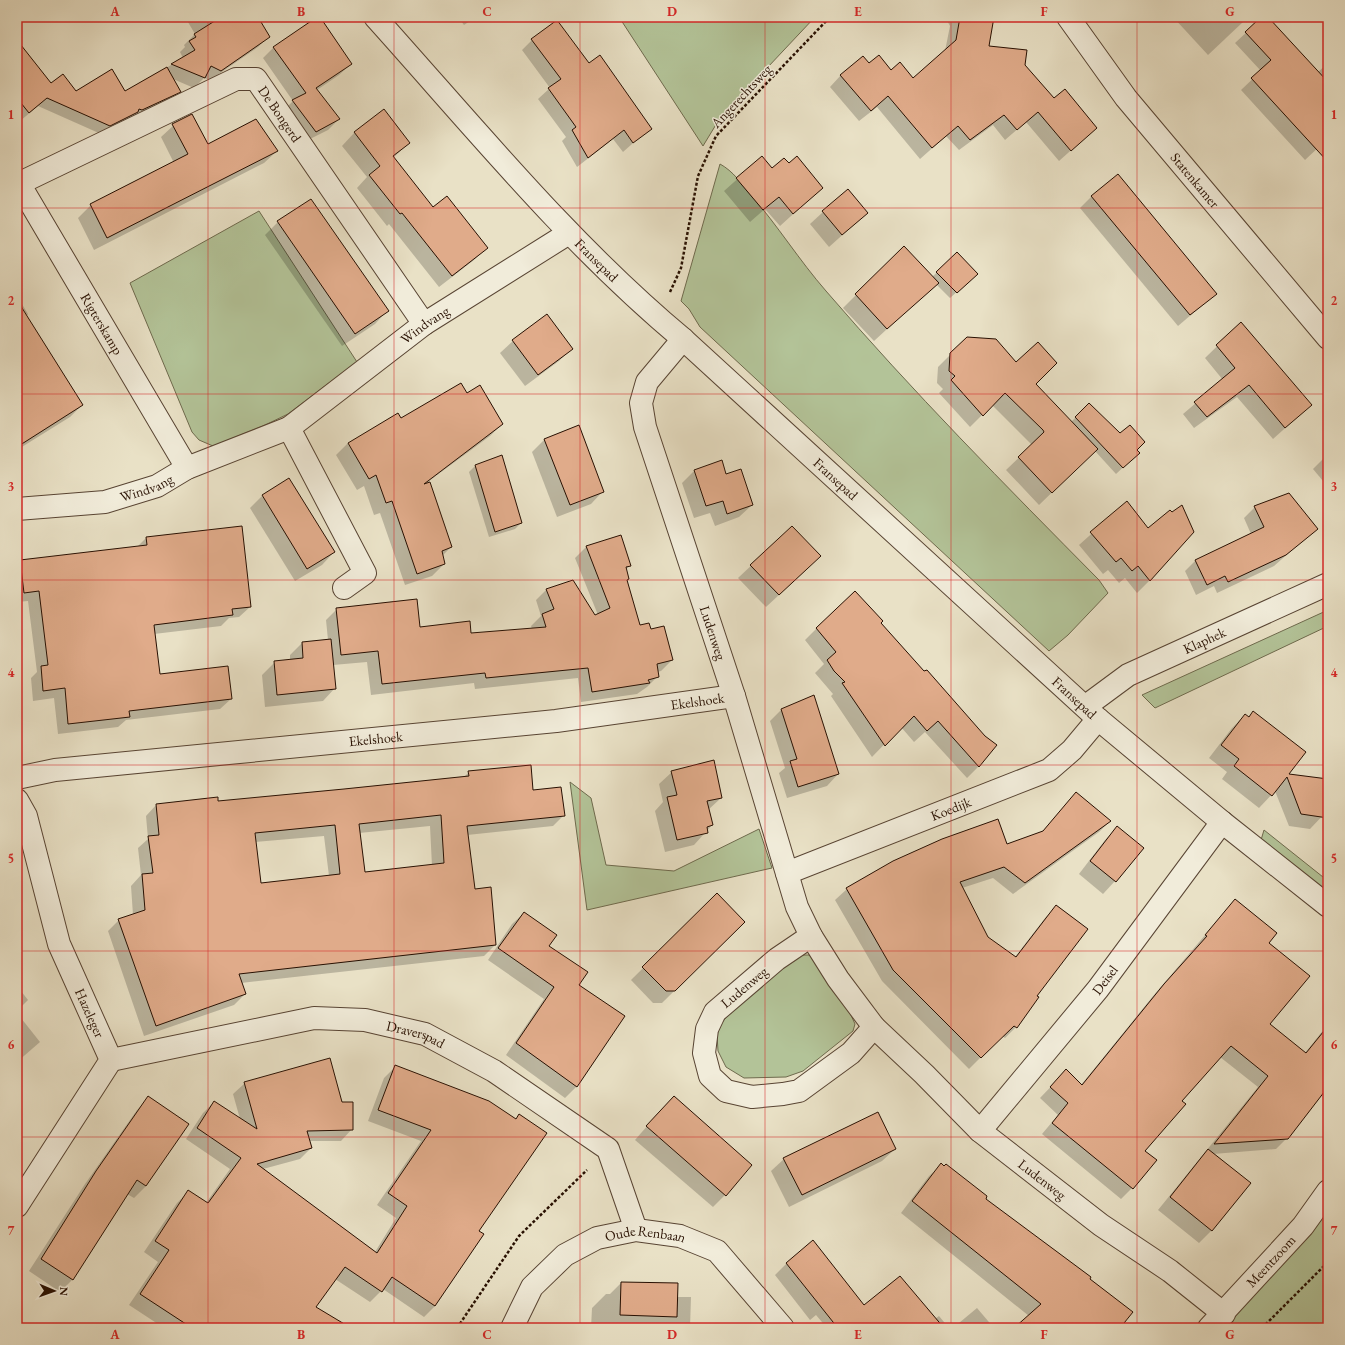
<svg xmlns="http://www.w3.org/2000/svg" width="1345" height="1345" font-family="'EB Garamond',serif">
	<style>
		.green { fill: #b3c398; stroke: #6e6a4d }
		.shadow { fill: #0003; fill-rule: evenodd }
		.building { fill: #e0ab8a; stroke: #281002; fill-rule: evenodd }
		.lines { fill: none; stroke-linecap: round; stroke-linejoin: round }
		.street-casing { stroke: #584433; stroke-width: 24 }
		.path { stroke: #281002; stroke-width: 2.5; stroke-dasharray: 3 2; stroke-linecap: butt }
		.street { stroke: #f1ecda; stroke-width: 22 }
		.grid { fill: none; stroke: #d62828; stroke-width: 1; stroke-opacity: 0.55 }
		.labels { text-anchor: middle; dominant-baseline: central; stroke-width: 3; stroke-linejoin: round; paint-order: stroke }
		.street-label { font-size: 14px; fill: #281002; stroke: #f1ecda }
		.neatline { fill: none; stroke: #d62828; stroke-width: 1.5 }
		.grid-label { font-size: 13px; text-anchor: middle; font-weight: bold; fill: #d62828 }
	</style>
	<rect width="100%" height="100%" fill="#e9e1c6"/>
	<filter id="stains"><feTurbulence type="fractalNoise" baseFrequency=".005" numOctaves="4"/><feColorMatrix values="0 0 0 0 .2 0 0 0 0 .09 0 0 0 0 .02 0 0 0 .5 -.17"/></filter>
	<radialGradient id="worn" r=".72"><stop offset=".6" stop-color="#630" stop-opacity="0"/><stop offset="1" stop-color="#630" stop-opacity=".3"/></radialGradient>
	<g class="green">
		<polygon points="619,17 815,17 720,118 703,146"/>
		<path d="M 720,164 C 733,171 742,184 751,195 C 778,226 799,260 826,291 C 912,391 1006,486 1099,580 L 1108,593 L 1068,635 L 1049,651 L 700,327 L 689,309 L 681,301 Z"/>
		<polygon points="259,211 357,362 288,414 263,426 213,446 199,440 192,432 130,283"/>
		<polygon points="1328,610 1328,626 1155,708 1142,695"/>
		<polygon points="570,782 591,798 606,865 674,871 759,829 772,868 587,910"/>
		<polygon points="1264,830 1328,881 1328,894 1261,840"/>
		<polygon points="802,955 809,955 813,959 850,1013 855,1024 853,1031 803,1071 786,1077 744,1078 726,1067 718,1051 717,1035 720,1025 729,1014 783,967"/>
		<polygon points="1328,1207 1328,1328 1224,1328"/>
	</g>
	<g class="shadow">
		<polygon points="185,17 256,17 268,37 258,47 210,80 204,78 194,88 173,79 179,92 171,100 101,134 38,106 20,121 17,117 17,64 51,85 76,92 125,92 183,58 180,52 185,47 184,45 195,34"/>
		<polygon points="458,17 476,17 464,25"/>
		<polygon points="945,17 993,17 988,47 1024,66 1054,100 1096,128 1059,161 1026,122 1005,140 993,125 959,150 946,136 920,159 877,107 859,121 830,87 841,75 869,64 913,80 945,51 950,26"/>
		<polygon points="1173,17 1238,17 1243,22 1208,55"/>
		<polygon points="1263,17 1267,17 1318,72 1328,63 1328,155 1321,145 1305,160 1241,90 1261,71 1235,43"/>
		<polygon points="1321,17 1328,17 1328,25"/>
		<polygon points="532,40 589,65 650,128 623,152 613,139 577,167 562,141 566,137 538,99 550,88 522,50"/>
		<polygon points="274,47 351,64 339,75 317,90 339,119 328,130 304,142 282,112 293,101 263,58"/>
		<polygon points="384,110 409,143 393,158 432,208 487,247 474,260 439,287 389,224 387,226 357,188 367,177 342,146 354,133"/>
		<polygon points="174,125 208,145 277,151 264,163 94,250 78,218 91,205 174,163 161,137"/>
		<polygon points="762,157 772,170 789,165 822,188 780,226 765,209 750,222 724,191"/>
		<polygon points="1092,196 1212,297 1178,326 1080,208"/>
		<polygon points="823,212 867,213 829,247 810,224"/>
		<polygon points="278,222 387,311 375,324 342,346 265,235"/>
		<polygon points="904,247 932,277 957,253 970,280 950,298 936,284 874,341 843,308"/>
		<polygon points="17,296 28,314 26,317 82,405 70,417 17,450"/>
		<polygon points="1241,323 1311,405 1273,439 1237,397 1194,428 1183,414 1223,380 1205,358"/>
		<polygon points="513,341 572,348 559,361 525,386 500,353"/>
		<polygon points="951,354 1035,384 1071,422 1089,404 1136,450 1132,459 1116,474 1095,451 1039,505 1006,470 1032,445 992,405 970,427 939,393 943,389 937,383 938,367"/>
		<polygon points="466,395 502,424 490,436 429,481 451,547 442,556 444,564 432,576 405,585 380,513 374,515 364,486 357,490 336,455 348,443 400,420"/>
		<polygon points="579,427 603,491 591,504 557,517 532,452 544,440"/>
		<polygon points="1328,454 1328,487 1313,469"/>
		<polygon points="501,456 521,523 515,529 489,537 469,472 475,466"/>
		<polygon points="721,462 726,475 752,505 739,517 715,526 710,513 694,518 682,483 694,471"/>
		<polygon points="262,496 334,552 322,565 295,581 250,508"/>
		<polygon points="1127,502 1150,580 1137,593 1125,578 1119,583 1108,570 1103,574 1079,545"/>
		<polygon points="1255,507 1316,529 1274,566 1217,593 1214,586 1196,595 1185,571 1196,560 1251,534 1244,518"/>
		<polygon points="792,527 807,569 766,607 738,578"/>
		<polygon points="620,536 630,566 625,570 626,581 639,626 650,631 672,660 661,671 657,672 658,676 647,687 637,694 581,702 578,678 475,689 474,683 371,695 367,662 333,665 335,688 323,701 265,707 262,675 275,662 290,661 290,655 302,643 328,640 326,620 337,609 419,628 470,634 532,629 531,626 541,616 536,600 547,589 594,617 598,615 575,558 586,547"/>
		<polygon points="146,538 250,607 239,617 229,618 221,626 154,634 159,675 231,699 220,709 126,720 118,727 58,734 54,698 33,701 31,678 37,672 28,601 17,602 17,561 137,547"/>
		<polygon points="880,623 979,766 967,778 925,732 914,742 901,727 872,757 831,696 833,694 815,673 824,664 805,640 817,628"/>
		<polygon points="781,710 838,774 827,786 787,798 779,773 785,768 770,721"/>
		<polygon points="1253,712 1288,774 1328,780 1328,810 1310,829 1289,826 1275,791 1259,808 1222,779 1227,772 1209,758 1232,728 1245,715 1248,717"/>
		<path d="M 469,772 L 532,791 L 564,815 L 553,826 L 467,835 L 474,890 L 495,945 L 484,956 L 241,983 L 245,994 L 234,1005 L 144,1036 L 108,931 L 119,920 L 133,915 L 131,886 L 141,875 L 138,848 L 148,839 L 146,816 L 157,804 L 217,802 L 464,777 ZM 430,826 L 432,866 L 364,873 L 359,833 ZM 324,836 L 329,876 L 260,884 L 255,842 Z"/>
		<polygon points="672,772 721,798 708,810 712,825 694,845 665,852 655,811 663,802 659,784"/>
		<polygon points="1076,793 1110,821 1099,832 1013,894 993,878 962,888 987,937 1015,957 1045,918 1056,907 1036,996 1016,1027 1005,1038 1002,1036 969,1069 882,981 835,900 847,889 894,862 1006,845 1041,833"/>
		<polygon points="1118,827 1115,881 1103,894 1079,874 1105,840"/>
		<polygon points="717,895 744,922 662,1003 653,1003 631,980"/>
		<polygon points="1235,900 1267,943 1268,1024 1305,1053 1328,1024 1328,1087 1287,1138 1276,1149 1213,1154 1249,1183 1211,1231 1199,1243 1158,1210 1258,1087 1220,1057 1181,1101 1144,1151 1132,1188 1121,1199 1042,1134 1058,1115 1040,1098 1066,1071 1081,1085 1153,996"/>
		<polygon points="524,913 578,985 623,1016 576,1087 565,1098 506,1055 544,999 488,960 512,924"/>
		<polygon points="17,986 28,1000 17,1011"/>
		<polygon points="17,1013 40,1042 17,1062"/>
		<polygon points="396,1066 515,1120 519,1116 478,1231 483,1234 435,1306 424,1317 383,1289 370,1302 335,1279 315,1307 321,1328 164,1328 129,1305 158,1262 144,1252 177,1203 188,1192 206,1203 230,1169 186,1139 203,1113 214,1102 240,1119 233,1094 245,1083 342,1103 352,1129 341,1141 309,1141 311,1148 300,1159 263,1169 375,1252 396,1218 377,1205 421,1141 368,1121 384,1078"/>
		<polygon points="149,1098 187,1124 146,1186 134,1198 127,1194 72,1280 60,1292 29,1271 85,1184 137,1110"/>
		<polygon points="661,1110 725,1195 713,1207 635,1140"/>
		<polygon points="895,1149 882,1161 789,1207 771,1171 784,1159"/>
		<polygon points="941,1165 1088,1279 1119,1328 1015,1328 1029,1316 901,1213 929,1176"/>
		<polygon points="787,1263 864,1306 935,1319 939,1316 949,1328 827,1328 816,1315 810,1320 775,1275"/>
		<polygon points="621,1283 676,1297 691,1297 690,1328 591,1328 592,1308 606,1294 610,1294"/>
		<polygon points="977,1308 994,1328 953,1328"/>
	</g>
	<g class="building">
		<polygon points="221,17 258,17 270,37 221,71 211,66 205,78 171,64 195,50 189,41 196,37 194,34"/>
		<polygon points="317,17 320,17 352,64 316,88 340,119 316,132 292,100 306,93 273,47"/>
		<polygon points="960,17 994,17 989,46 1027,50 1025,65 1054,98 1065,89 1097,128 1071,151 1038,112 1017,130 1004,115 970,140 958,126 932,148 888,96 871,111 840,75 863,56 869,63 879,55 891,70 900,62 913,78 956,40"/>
		<polygon points="1261,17 1268,17 1328,82 1328,162 1251,78 1271,60 1245,32"/>
		<polygon points="557,20 589,63 600,55 652,129 633,143 624,130 588,158 572,130 576,127 548,88 561,79 531,39"/>
		<polygon points="17,40 51,83 63,74 76,91 112,69 125,91 167,67 181,92 142,110 139,109 138,112 110,126 47,98 29,113 17,98"/>
		<polygon points="384,109 410,143 393,156 433,207 447,196 488,248 452,276 402,213 400,214 369,175 380,166 354,132"/>
		<polygon points="192,114 208,144 256,119 278,151 107,238 90,204 188,154 172,124"/>
		<polygon points="762,156 772,168 784,158 789,163 797,156 823,188 793,214 779,197 763,210 736,178"/>
		<polygon points="1118,174 1217,294 1190,315 1091,196"/>
		<polygon points="848,189 868,213 842,235 822,211"/>
		<polygon points="311,199 389,311 355,334 277,221"/>
		<polygon points="904,246 939,283 887,329 855,294"/>
		<polygon points="957,252 978,274 957,293 936,272"/>
		<polygon points="17,300 83,405 17,447"/>
		<polygon points="547,314 573,349 538,375 512,340"/>
		<polygon points="1241,322 1312,405 1285,428 1249,385 1207,417 1194,402 1235,368 1216,345"/>
		<polygon points="967,337 996,339 1016,362 1038,342 1057,363 1036,384 1098,449 1052,493 1018,457 1044,432 1043,430 1005,393 983,416 951,380 955,376 949,371 950,353"/>
		<polygon points="461,383 467,393 480,385 503,424 424,484 430,482 452,547 442,551 445,564 417,574 392,501 386,503 376,475 369,479 348,443 398,413 401,418"/>
		<polygon points="1089,403 1120,433 1130,425 1145,442 1137,450 1140,453 1123,468 1075,417"/>
		<polygon points="579,425 604,492 570,505 544,439"/>
		<polygon points="502,455 522,523 495,532 475,465"/>
		<polygon points="722,460 726,474 741,469 753,505 727,514 723,501 706,506 694,470"/>
		<polygon points="289,478 335,552 307,569 262,495"/>
		<polygon points="1289,493 1318,529 1286,555 1228,582 1225,576 1207,585 1195,560 1264,527 1254,506"/>
		<polygon points="1127,501 1148,528 1170,510 1172,512 1182,505 1194,532 1150,581 1138,566 1132,571 1121,558 1116,562 1090,532"/>
		<polygon points="242,526 251,607 232,609 233,615 154,625 160,674 228,666 232,699 129,711 130,717 68,724 65,688 43,691 41,666 48,665 39,591 24,593 20,560 147,545 146,537"/>
		<polygon points="792,526 821,556 779,595 750,565"/>
		<polygon points="621,535 631,566 626,567 629,579 627,580 640,625 649,623 651,629 664,626 673,660 657,664 659,677 648,680 650,683 592,692 588,668 486,678 485,673 382,684 378,651 341,655 336,608 417,599 420,627 470,621 471,633 546,627 542,614 554,609 546,589 573,580 595,615 610,608 586,546"/>
		<polygon points="855,591 883,621 881,623 924,671 927,670 985,736 997,745 979,767 938,721 927,731 914,716 885,746 842,683 845,682 834,671 827,660 836,652 816,628"/>
		<polygon points="331,639 336,689 277,695 274,661 303,658 302,642"/>
		<polygon points="814,695 839,774 798,787 790,761 797,759 781,709"/>
		<polygon points="1253,711 1306,752 1289,774 1328,779 1328,818 1301,814 1287,777 1272,796 1234,766 1239,759 1221,745 1245,714 1249,717"/>
		<polygon points="714,760 722,798 707,801 713,825 707,827 708,833 677,840 667,797 677,795 671,771"/>
		<path d="M 531,765 L 533,790 L 561,787 L 565,816 L 467,826 L 475,889 L 491,887 L 496,945 L 239,974 L 246,994 L 156,1026 L 118,919 L 145,910 L 142,874 L 153,873 L 148,836 L 159,835 L 156,804 L 218,797 L 218,801 L 344,789 L 469,776 L 468,771 ZM 441,815 L 444,863 L 365,872 L 359,824 ZM 335,825 L 340,874 L 261,883 L 255,833 Z"/>
		<polygon points="1076,792 1111,821 1025,883 1004,867 960,882 988,937 1016,957 1056,905 1088,929 1037,996 1039,997 1017,1028 1014,1026 981,1058 893,970 846,888 893,861 942,839 998,819 1007,844 1043,831"/>
		<polygon points="1117,826 1144,848 1116,882 1090,861"/>
		<polygon points="717,893 745,922 675,991 666,991 642,967"/>
		<polygon points="1235,899 1277,933 1269,943 1310,976 1270,1024 1306,1053 1328,1026 1328,1087 1288,1139 1214,1144 1268,1076 1231,1046 1182,1101 1186,1104 1145,1151 1157,1160 1133,1189 1052,1123 1068,1103 1050,1087 1066,1069 1082,1085 1164,984 1207,936 1205,935"/>
		<polygon points="524,912 557,935 549,946 588,972 579,985 625,1016 577,1087 516,1043 554,987 498,948"/>
		<polygon points="330,1058 342,1102 353,1102 353,1130 307,1131 312,1148 257,1164 377,1253 407,1206 388,1193 431,1130 378,1110 395,1065 489,1101 516,1119 519,1114 547,1133 479,1231 484,1234 435,1306 392,1277 382,1292 345,1267 316,1307 351,1328 192,1328 140,1294 169,1250 155,1241 188,1190 208,1203 241,1158 197,1128 214,1101 257,1129 244,1082"/>
		<polygon points="148,1096 189,1124 146,1186 137,1180 73,1280 41,1259 96,1171"/>
		<polygon points="674,1096 752,1165 726,1196 646,1126"/>
		<polygon points="878,1112 896,1149 802,1195 783,1158"/>
		<polygon points="1208,1149 1251,1183 1212,1231 1170,1197"/>
		<polygon points="941,1163 944,1166 946,1164 987,1196 986,1199 1091,1277 1090,1279 1133,1312 1120,1328 1014,1328 1041,1304 912,1201"/>
		<polygon points="813,1240 864,1305 900,1276 944,1328 836,1328 837,1327 786,1263"/>
		<polygon points="621,1282 678,1283 677,1317 620,1315"/>
	</g>
	<g class="lines">
		<g class="street-casing">
			<g id="street">
				<path id="s1" d="M 375,17 C 474,127 569,244 683,339 L 1098,719 L 1222,822 L 1328,906"/>
				<path id="s2" d="M 1068,17 L 1126,98 L 1328,338"/>
				<path id="s3" d="M 17,180 L 187,468"/>
				<path id="s4" d="M 20,183 L 236,79 L 256,79 L 424,324"/>
				<path id="s5" d="M 683,339 L 647,382 L 641,403 L 645,427 L 734,696 L 797,907 L 811,936 L 838,979 L 874,1027 L 924,1074 L 980,1131 L 1101,1225 L 1170,1271 L 1224,1314"/>
				<polyline points="289,428 365,573 344,588"/>
				<path id="s6" d="M 17,509 L 105,502 L 157,486 L 187,468 L 289,428 L 424,324 L 569,233"/>
				<path id="s7" d="M 1086,706 L 1128,675 L 1328,584"/>
				<path id="s8" d="M 17,778 L 55,770 L 556,721 L 734,696"/>
				<path id="s9" d="M 17,800 L 26,816 L 59,944 L 111,1060 L 17,1206"/>
				<path id="s10" d="M 787,873 L 1049,770 L 1072,750 L 1098,719"/>
				<polyline points="811,936 777,959 715,1012 707,1029 704,1053 710,1076 726,1091 752,1097 783,1094 799,1091 851,1053 874,1027"/>
				<path id="s11" d="M 111,1060 L 314,1018 L 365,1020 L 425,1034 L 494,1071 L 608,1149 L 636,1230"/>
				<path id="s12" d="M 980,1131 L 1098,989 L 1222,822"/>
				<path id="s13" d="M 512,1328 L 532,1287 L 565,1255 L 597,1238 L 636,1230 L 680,1236 L 717,1251 L 783,1328"/>
				<path id="s14" d="M 1209,1328 L 1303,1226 L 1328,1191"/>
			</g>
		</g>
		<g class="path">
			<polyline points="670,292 681,268 698,176 716,136 830,17"/>
			<polyline points="457,1328 519,1236 587,1170"/>
			<polyline points="1262,1328 1328,1262"/>
		</g>
		<use href="#street" class="street"/>
	</g>
	<path class="grid" d="M 208,17 L 208,1328M 394,17 L 394,1328M 580,17 L 580,1328M 765,17 L 765,1328M 951,17 L 951,1328M 1137,17 L 1137,1328M 17,208 L 1328,208M 17,394 L 1328,394M 17,580 L 1328,580M 17,765 L 1328,765M 17,951 L 1328,951M 17,1137 L 1328,1137"/>
	<g class="labels">
		<g class="street-label">
			<text transform="translate(741 96) rotate(-47)">Angerechtsweg</text>
			<text stroke="none"><textPath href="#s4" startOffset="302">De Bongerd</textPath></text>
			<text stroke="none"><textPath href="#s2" startOffset="207">Statenkamer</textPath></text>
			<text stroke="none"><textPath href="#s1" startOffset="329">Fransepad</textPath></text>
			<text stroke="none"><textPath href="#s3" startOffset="167">Rigterskamp</textPath></text>
			<text stroke="none"><textPath href="#s6" startOffset="458">Windvang</textPath></text>
			<text stroke="none"><textPath href="#s1" startOffset="653">Fransepad</textPath></text>
			<text stroke="none"><textPath href="#s6" startOffset="132">Windvang</textPath></text>
			<text stroke="none"><textPath href="#s5" startOffset="319">Ludenweg</textPath></text>
			<text stroke="none"><textPath href="#s7" startOffset="136">Klaphek</textPath></text>
			<text stroke="none"><textPath href="#s1" startOffset="977">Fransepad</textPath></text>
			<text stroke="none"><textPath href="#s8" startOffset="685">Ekelshoek</textPath></text>
			<text stroke="none"><textPath href="#s8" startOffset="361">Ekelshoek</textPath></text>
			<text stroke="none"><textPath href="#s10" startOffset="176">Koedijk</textPath></text>
			<text stroke="none"><textPath href="#s12" startOffset="196">Deisel</textPath></text>
			<text transform="translate(744 987) rotate(-40)">Ludenweg</text>
			<text stroke="none"><textPath href="#s9" startOffset="226">Hazeleger</textPath></text>
			<text stroke="none"><textPath href="#s11" startOffset="311">Draverspad</textPath></text>
			<text stroke="none"><textPath href="#s5" startOffset="976">Ludenweg</textPath></text>
			<text stroke="none"><textPath href="#s13" startOffset="177">Oude Renbaan</textPath></text>
			<text stroke="none"><textPath href="#s14" startOffset="91">Meentzoom</textPath></text>
		</g>
	</g>
	<rect width="1345" height="1345" fill="none" stroke="#e9e1c6" stroke-width="44"/>
	<g transform="translate(54 1291) rotate(92)" stroke="#f1ecda" stroke-width="3" paint-order="stroke">
	<path d="M0-3L7 15L0 10L-7 15Z" fill="#281002"/>
	<text y="-6" font-size="11" font-weight="bold" text-anchor="middle" fill="#281002">N</text>
	</g>
	<rect x="22" y="22" width="1301" height="1301" class="neatline"/>
	<g class="grid-label">
		<text x="115" y="16">A</text>
		<text x="301" y="16">B</text>
		<text x="487" y="16">C</text>
		<text x="672" y="16">D</text>
		<text x="858" y="16">E</text>
		<text x="1044" y="16">F</text>
		<text x="1230" y="16">G</text>
		<text x="11" y="119">1</text>
		<text x="1334" y="119">1</text>
		<text x="11" y="305">2</text>
		<text x="1334" y="305">2</text>
		<text x="11" y="491">3</text>
		<text x="1334" y="491">3</text>
		<text x="11" y="677">4</text>
		<text x="1334" y="677">4</text>
		<text x="11" y="863">5</text>
		<text x="1334" y="863">5</text>
		<text x="11" y="1049">6</text>
		<text x="1334" y="1049">6</text>
		<text x="11" y="1235">7</text>
		<text x="1334" y="1235">7</text>
		<text x="115" y="1339">A</text>
		<text x="301" y="1339">B</text>
		<text x="487" y="1339">C</text>
		<text x="672" y="1339">D</text>
		<text x="858" y="1339">E</text>
		<text x="1044" y="1339">F</text>
		<text x="1230" y="1339">G</text>
	</g>
	<rect width="100%" height="100%" filter="url(#stains)"/>
	<rect width="100%" height="100%" fill="url(#worn)"/>
</svg>
